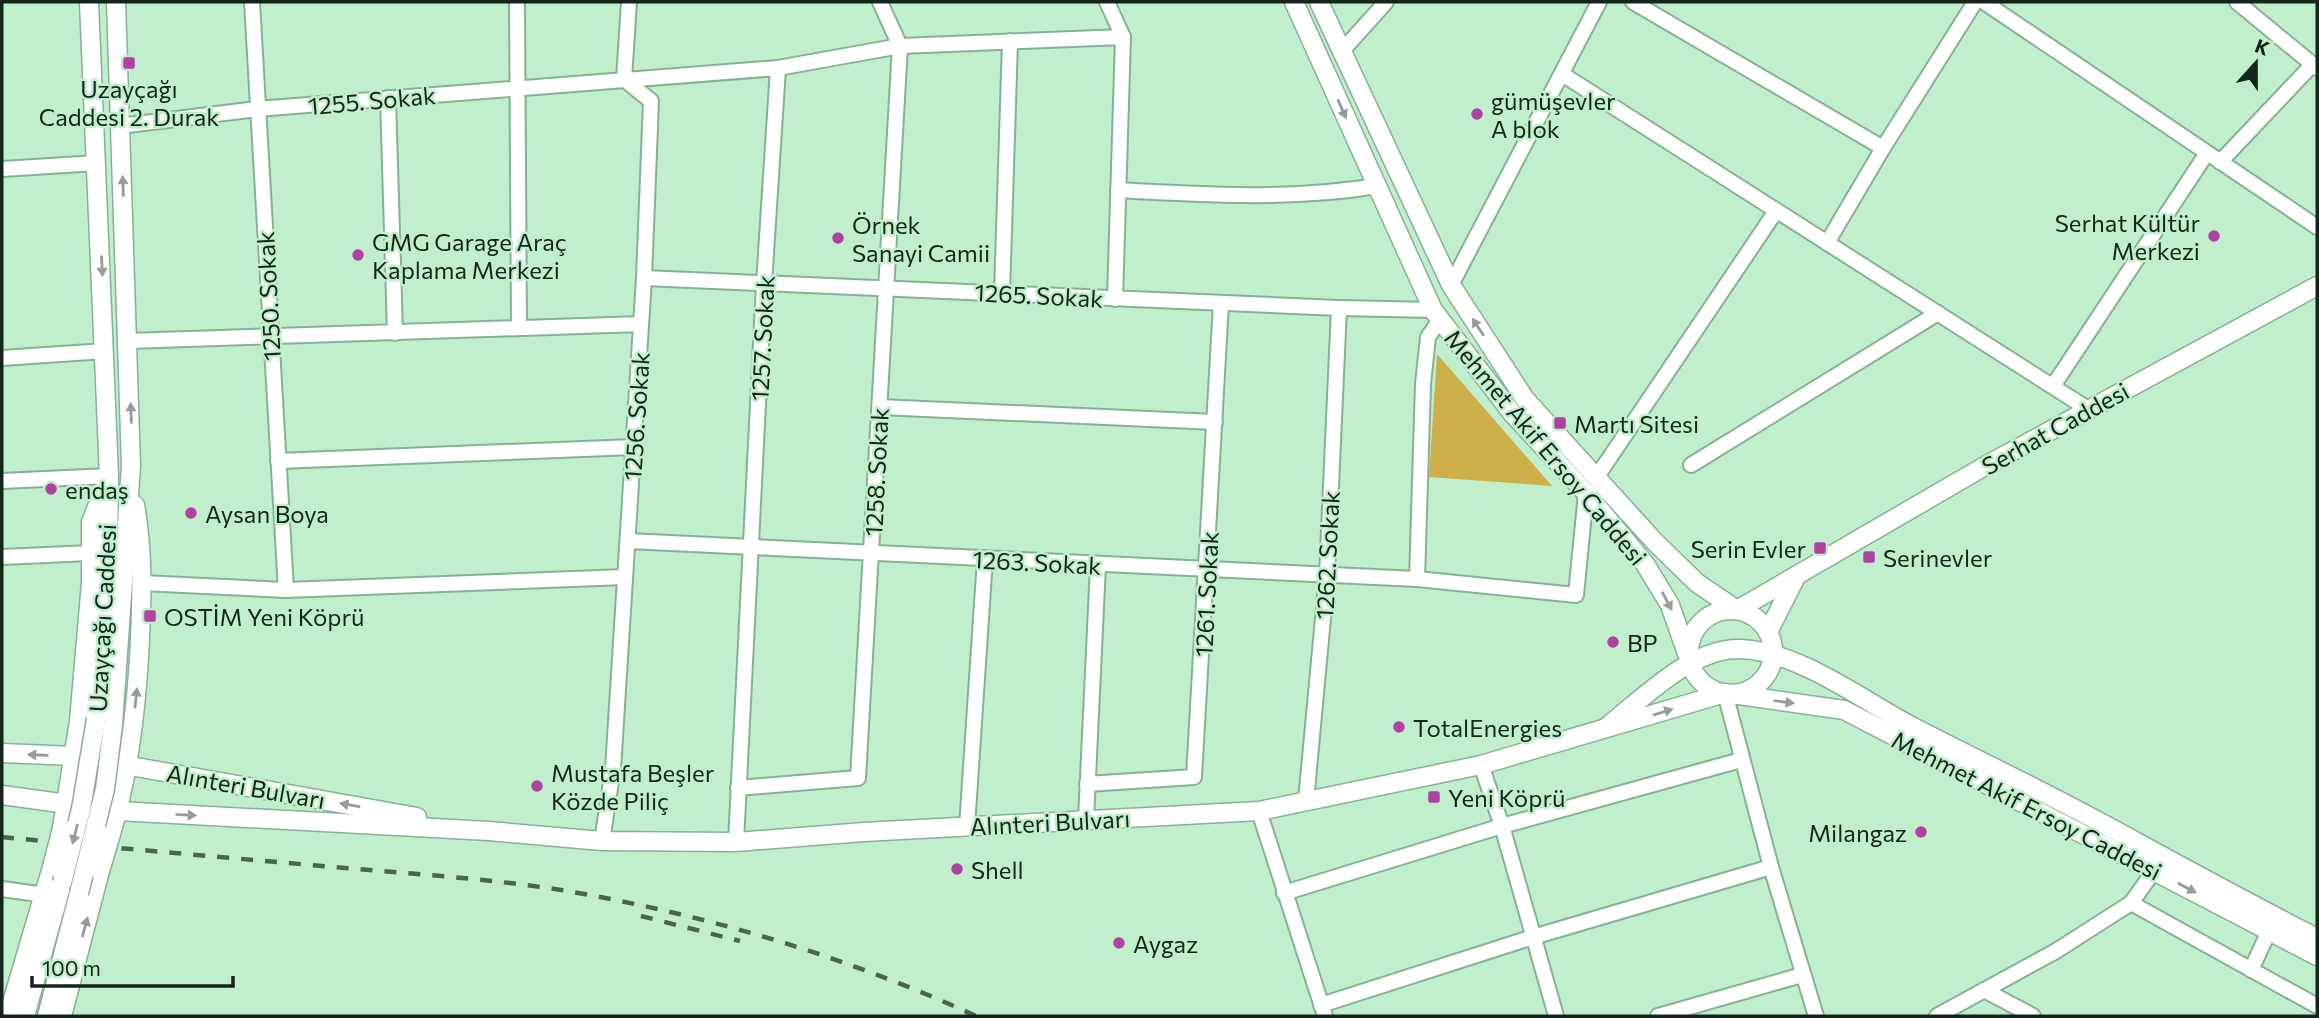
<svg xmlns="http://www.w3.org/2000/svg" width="2319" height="1018" font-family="Commissioner,sans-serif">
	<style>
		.green { fill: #ccaf49 }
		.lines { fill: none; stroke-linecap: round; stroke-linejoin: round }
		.minor-casing { stroke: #85b292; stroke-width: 18 }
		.major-casing { stroke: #85b292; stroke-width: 21 }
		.minor { stroke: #fff; stroke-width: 14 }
		.major { stroke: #fff; stroke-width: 18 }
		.rail { stroke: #4a6451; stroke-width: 4.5; stroke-dasharray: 12 12; stroke-linecap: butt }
		.major-bridge-casing { stroke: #85b292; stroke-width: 21; stroke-linecap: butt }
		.major-bridge { stroke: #fff; stroke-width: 18 }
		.oneway { fill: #959d98 }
		.poi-dot { fill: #af42a1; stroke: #c1efcd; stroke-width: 2.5 }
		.labels { text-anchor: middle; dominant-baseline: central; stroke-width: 5; stroke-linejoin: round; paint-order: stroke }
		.poi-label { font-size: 24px; fill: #142519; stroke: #c1efcd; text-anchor: start }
		.street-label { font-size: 24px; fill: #142519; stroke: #c1efcd }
	</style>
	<rect width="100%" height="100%" fill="#c1efcd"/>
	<polygon class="green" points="1437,354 1552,486 1429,477"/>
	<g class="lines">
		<g class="minor-casing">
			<g id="minor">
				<polyline points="252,2 286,590"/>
				<polyline points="517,2 519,328"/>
				<polyline points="1107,2 1123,37"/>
				<polyline points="1633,2 1883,148 1975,2"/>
				<polyline points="1984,2 2317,227"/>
				<polyline points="2237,2 2317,68"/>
				<polyline points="1342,51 1386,2"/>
				<polyline points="1562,74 2088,409"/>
				<polyline points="388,98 395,333"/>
				<polyline points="120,126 257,109 778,68"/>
				<polyline points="2220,162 2313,64"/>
				<polyline points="2,169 97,163"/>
				<path d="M 1118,190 C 1205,195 1292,200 1377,186"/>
				<polyline points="1827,243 1883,148"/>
				<polyline points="644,278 1339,308 1433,310"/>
				<polyline points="1451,285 1599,2"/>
				<polyline points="1002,294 1010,41"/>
				<polyline points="128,341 641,324"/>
				<polyline points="2,358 105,351"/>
				<polyline points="2053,386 2207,153"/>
				<polyline points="880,407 1215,422"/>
				<polyline points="278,461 634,447"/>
				<polyline points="1691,465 1938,313"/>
				<polyline points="1596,478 1776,211"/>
				<polyline points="2,481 109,476"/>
				<polyline points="628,541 1417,579 1576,595 1586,493"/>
				<polyline points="2,557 90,553"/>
				<polyline points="1417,579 1423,384 1428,337 1440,320"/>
				<polyline points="142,583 286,590 625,577"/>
				<polyline points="1725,693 1771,867 1816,1016"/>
				<polyline points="1481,765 1502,826 1556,1016"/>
				<polyline points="1087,784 1194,777 1221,303"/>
				<polyline points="738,788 858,778 900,46 880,2"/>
				<polyline points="1306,801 1327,575 1339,308"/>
				<polyline points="1259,811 1325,1016"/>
				<polyline points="1086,820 1098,565"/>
				<polyline points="967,827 985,559"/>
				<polyline points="602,841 613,769 644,278 651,101 624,79 629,2"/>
				<polyline points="736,842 764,284 778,68 900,46 1123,37 1115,299"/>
				<polyline points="2,889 45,895"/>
				<polyline points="1284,893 1502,826 1741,760"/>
				<polyline points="2131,903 2317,1006"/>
				<polyline points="2251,970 2269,931"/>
				<polyline points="1984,990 2033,1016"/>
				<polyline points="1321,1005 1533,937 1771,867"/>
				<polyline points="1658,1016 1802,975"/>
				<polyline points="1937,1016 2056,951 2131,903 2154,871"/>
			</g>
		</g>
		<g class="major-casing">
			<g id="major">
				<polyline points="89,2 109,476 108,558 96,719"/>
				<polyline points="1294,2 1433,310 1512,413 1586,493 1645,564 1670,605 1690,662"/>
				<polyline points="1319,2 1451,285 1525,399 1655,542 1697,583 1737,610"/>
				<polyline points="1737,610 1985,466 2317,286"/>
				<circle cx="1731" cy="652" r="42"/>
				<polyline points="1768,632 1796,577"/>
				<path d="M 1610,724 C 1646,696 1693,647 1741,649 C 1800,652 1862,700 1913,727 C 1977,760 2043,791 2107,826 C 2177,864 2246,902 2317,938"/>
				<polyline points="113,725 131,466 116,2"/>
				<polyline points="2,753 74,756 417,817"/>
				<polyline points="2,795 118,811 489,831 602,841 736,842 864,832 1259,811 1481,765 1725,693 1844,710 2317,956"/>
				<polyline points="62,828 79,721 91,583 91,522 104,489"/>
				<path d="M 111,834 C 130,770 137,705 140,639 C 142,593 143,550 135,505"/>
				<polyline points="8,1016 52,867"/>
				<polyline points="25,1016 62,883"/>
				<polyline points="47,1016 79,893"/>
				<polyline points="62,1016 100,871"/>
			</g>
		</g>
		<use href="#minor" class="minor"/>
		<use href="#major" class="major"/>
		<g class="rail">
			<path d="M 2,837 C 116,848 231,858 345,868 C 417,874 490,879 561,890 C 704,914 845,956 976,1016"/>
			<polyline points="641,916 740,941"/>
		</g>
		<g class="major-bridge-casing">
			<g id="major-bridge">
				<polyline points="52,867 62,828"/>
				<polyline points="100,871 111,834"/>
				<polyline points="62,883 81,809 96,719"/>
				<polyline points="79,893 105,789 113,725"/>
			</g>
		</g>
		<use href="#major-bridge" class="major-bridge"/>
	</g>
	<defs><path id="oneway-solid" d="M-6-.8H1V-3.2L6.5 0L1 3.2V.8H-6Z" transform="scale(1.75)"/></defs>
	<g class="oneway">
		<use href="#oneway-solid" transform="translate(1342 109) rotate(66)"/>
		<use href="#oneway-solid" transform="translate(123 186) rotate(-92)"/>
		<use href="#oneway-solid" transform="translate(102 266) rotate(87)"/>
		<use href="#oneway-solid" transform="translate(1478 327) rotate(-123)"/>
		<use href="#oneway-solid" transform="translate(131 413) rotate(-92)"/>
		<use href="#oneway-solid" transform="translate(1667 601) rotate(62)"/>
		<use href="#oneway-solid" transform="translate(136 698) rotate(-84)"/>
		<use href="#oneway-solid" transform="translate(1784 702) rotate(8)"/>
		<use href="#oneway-solid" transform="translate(1663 712) rotate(-17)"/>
		<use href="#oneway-solid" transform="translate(38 755) rotate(-178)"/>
		<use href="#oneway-solid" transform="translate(350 805) rotate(-170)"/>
		<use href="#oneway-solid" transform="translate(186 815) rotate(3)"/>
		<use href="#oneway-solid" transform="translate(75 834) rotate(104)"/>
		<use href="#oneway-solid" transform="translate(2187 888) rotate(28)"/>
		<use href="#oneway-solid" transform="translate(85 927) rotate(-75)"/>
	</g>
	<g class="poi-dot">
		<rect x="122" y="56" width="14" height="14" rx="3.5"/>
		<circle cx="1477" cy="114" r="7"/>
		<circle cx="2214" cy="236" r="7"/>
		<circle cx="838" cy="238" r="7"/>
		<circle cx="358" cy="255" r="7"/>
		<rect x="1553" y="416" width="14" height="14" rx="3.5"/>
		<circle cx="51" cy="489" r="7"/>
		<circle cx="191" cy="513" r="7"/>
		<rect x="1813" y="541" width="14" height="14" rx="3.5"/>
		<rect x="1862" y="550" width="14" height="14" rx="3.5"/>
		<rect x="143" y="609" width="14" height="14" rx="3.5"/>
		<circle cx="1613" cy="642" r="7"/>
		<circle cx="1399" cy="727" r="7"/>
		<circle cx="537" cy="786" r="7"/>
		<rect x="1427" y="790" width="14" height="14" rx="3.5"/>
		<circle cx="1921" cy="832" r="7"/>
		<circle cx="957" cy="869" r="7"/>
		<circle cx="1119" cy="943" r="7"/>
	</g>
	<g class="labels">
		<g class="poi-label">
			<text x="129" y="88" text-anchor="middle">Uzayçağı<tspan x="129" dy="28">Caddesi 2. Durak</tspan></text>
			<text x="1491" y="100">gümüşevler<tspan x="1491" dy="28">A blok</tspan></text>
			<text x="2200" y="222" text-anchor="end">Serhat Kültür<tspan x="2200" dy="28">Merkezi</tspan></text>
			<text x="852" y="224">Örnek<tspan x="852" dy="28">Sanayi Camii</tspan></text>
			<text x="372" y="241">GMG Garage Araç<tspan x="372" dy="28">Kaplama Merkezi</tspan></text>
			<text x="1574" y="423">Martı Sitesi</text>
			<text x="65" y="489">endaş</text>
			<text x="205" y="513">Aysan Boya</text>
			<text x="1806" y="548" text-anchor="end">Serin Evler</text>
			<text x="1883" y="557">Serinevler</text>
			<text x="164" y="616">OSTİM Yeni Köprü</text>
			<text x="1627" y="642">BP</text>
			<text x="1413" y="727">TotalEnergies</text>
			<text x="551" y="772">Mustafa Beşler<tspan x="551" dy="28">Közde Piliç</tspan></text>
			<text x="1448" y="797">Yeni Köprü</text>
			<text x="1907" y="832" text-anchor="end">Milangaz</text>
			<text x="971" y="869">Shell</text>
			<text x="1133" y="943">Aygaz</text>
		</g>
		<g class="street-label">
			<text transform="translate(372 100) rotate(-5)">1255. Sokak</text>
			<text transform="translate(1039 295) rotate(3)">1265. Sokak</text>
			<text transform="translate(268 296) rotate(-93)">1250. Sokak</text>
			<text transform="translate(762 338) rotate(-87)">1257. Sokak</text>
			<text transform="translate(636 416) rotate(-86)">1256. Sokak</text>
			<text transform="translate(2055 428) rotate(-29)">Serhat Caddesi</text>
			<text transform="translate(1546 447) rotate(50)">Mehmet Akif Ersoy Caddesi</text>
			<text transform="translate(876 472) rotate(-87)">1258. Sokak</text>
			<text transform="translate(1327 555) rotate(-87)">1262. Sokak</text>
			<text transform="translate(1037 562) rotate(3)">1263. Sokak</text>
			<text transform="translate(1206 594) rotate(-87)">1261. Sokak</text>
			<text transform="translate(102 618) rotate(-87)">Uzayçağı Caddesi</text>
			<text transform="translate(246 786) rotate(10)">Alınteri Bulvarı</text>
			<text transform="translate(2027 805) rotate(27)">Mehmet Akif Ersoy Caddesi</text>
			<text transform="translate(1050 822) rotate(-3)">Alınteri Bulvarı</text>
		</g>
	</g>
	<rect width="2319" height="1018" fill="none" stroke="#142519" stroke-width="7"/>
	<g transform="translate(2256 63) rotate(21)" stroke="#c1efcd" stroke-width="5" paint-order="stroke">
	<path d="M0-5L12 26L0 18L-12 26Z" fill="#142519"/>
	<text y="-10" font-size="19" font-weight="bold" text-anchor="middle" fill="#142519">K</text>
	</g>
	<path d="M32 976v10h201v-10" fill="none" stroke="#142519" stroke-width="3.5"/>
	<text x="42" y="976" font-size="21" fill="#142519" stroke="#c1efcd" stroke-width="5" paint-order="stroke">100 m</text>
</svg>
